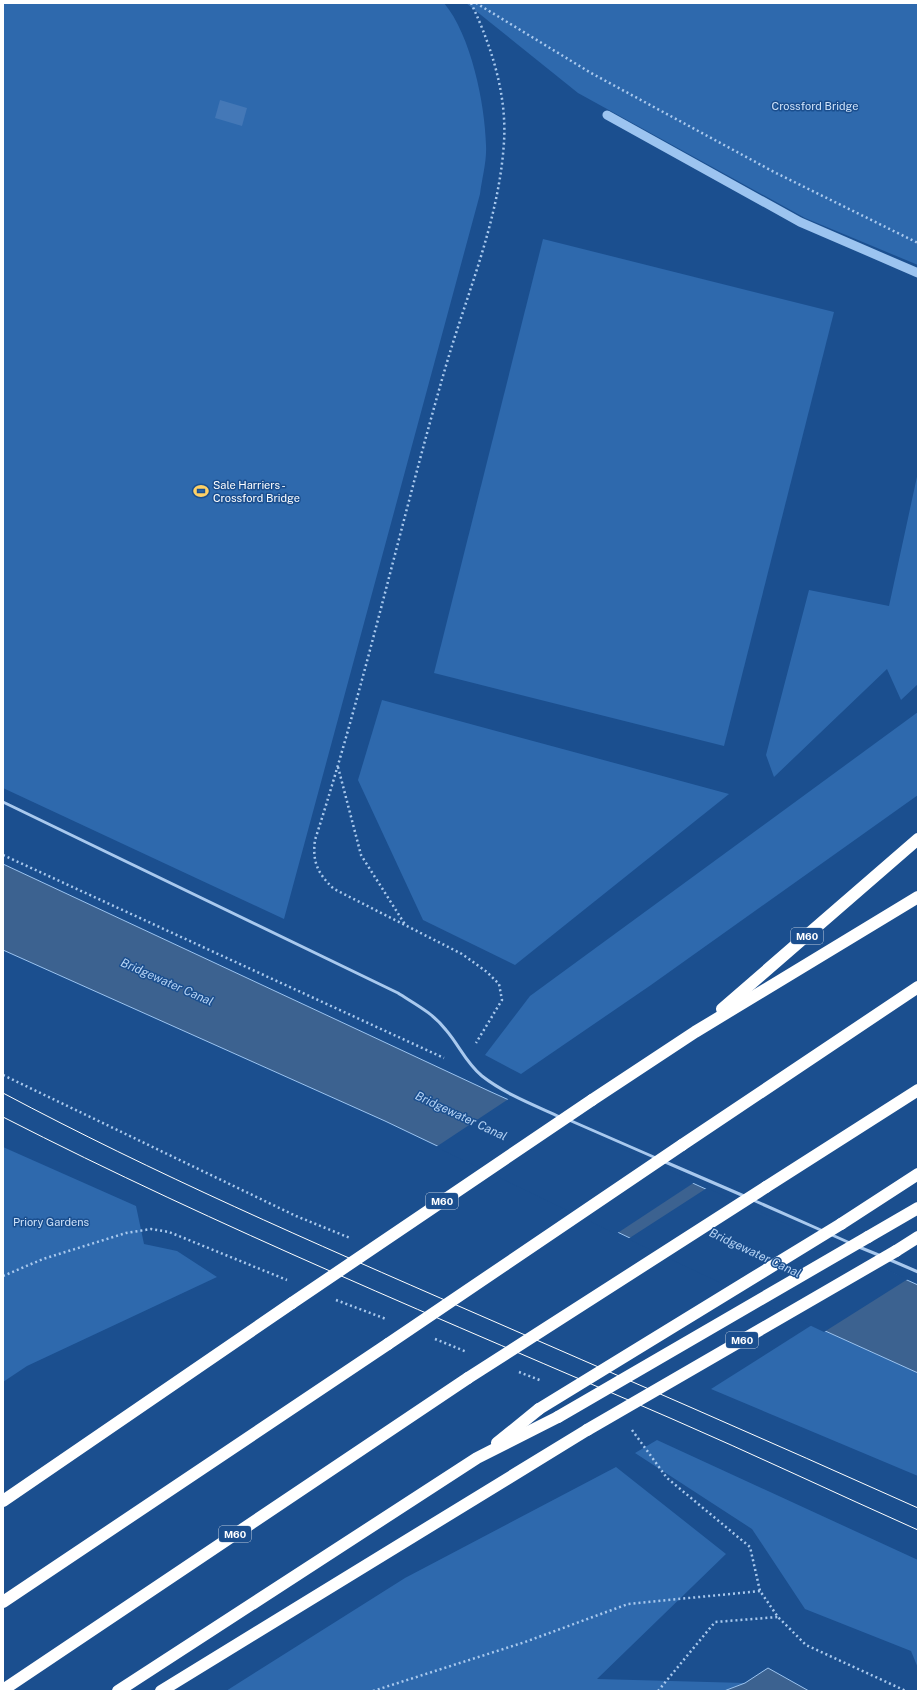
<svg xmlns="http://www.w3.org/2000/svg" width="921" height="1694" font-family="'Public Sans',sans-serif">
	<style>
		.green { fill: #2e69ad }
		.water { fill: #3c6290; stroke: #9cc4f0 }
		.pier { fill: #1b4f8f }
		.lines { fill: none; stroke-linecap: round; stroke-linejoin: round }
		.stream { stroke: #9cc4f0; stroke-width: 9 }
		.building { fill: #4478b7 }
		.path { stroke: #a9c9ee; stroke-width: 2.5; stroke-dasharray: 2 3; stroke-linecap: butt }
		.lane { stroke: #a9c9ee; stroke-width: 3 }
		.highway { stroke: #fff; stroke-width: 12 }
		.tram { stroke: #fff; stroke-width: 1 }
		.highway-bridge { stroke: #fff; stroke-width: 12 }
		.labels { text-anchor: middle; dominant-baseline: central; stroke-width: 3; stroke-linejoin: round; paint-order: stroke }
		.shield { fill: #1b4f8f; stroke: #bbcadd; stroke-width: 1 }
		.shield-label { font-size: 10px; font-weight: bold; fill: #fff }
		.park-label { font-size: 11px; fill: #cfe3fa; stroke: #1b4f8f }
		.poi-label { font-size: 11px; fill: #fff; stroke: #1b4f8f; text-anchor: start }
		.water-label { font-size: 12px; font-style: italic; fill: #b5d3f5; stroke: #1b4f8f }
	</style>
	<rect width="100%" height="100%" fill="#1b4f8f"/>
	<g class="green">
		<path d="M 3,3 L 444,3 C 471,35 485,104 486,145 C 487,161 482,178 480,194 L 284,919 L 3,788 Z"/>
		<polygon points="466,3 918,3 918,265 805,218 578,93"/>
		<polygon points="543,239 834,312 724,746 434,673"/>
		<polygon points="918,472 918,684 901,700 887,669 774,777 766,755 809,590 889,606"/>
		<polygon points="382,700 729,794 515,965 423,920 358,780"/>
		<polygon points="918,712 918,795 651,985 521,1074 485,1055 530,996"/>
		<polygon points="3,1147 136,1206 144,1244 177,1251 217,1277 27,1366 3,1382"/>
		<polygon points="812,1325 918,1373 918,1476 711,1389"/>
		<polygon points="657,1440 918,1560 918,1668 911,1651 805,1609 752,1529 635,1453"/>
		<polygon points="616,1467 726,1554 597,1679 745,1683 724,1691 226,1691 405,1578"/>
	</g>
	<g class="water">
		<polygon points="3,864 489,1091 918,1285 918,1373 812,1325 385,1121 3,950"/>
		<polygon points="768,1668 809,1691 724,1691 745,1683"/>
	</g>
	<g class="pier">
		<polygon points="510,1098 695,1182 616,1234 436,1147"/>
		<polygon points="707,1188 894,1273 908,1279 824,1332 628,1239"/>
	</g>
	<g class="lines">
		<polyline class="stream" points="607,115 800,222 918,273"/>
	</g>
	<polygon class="building" points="220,100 247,108 242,126 215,118"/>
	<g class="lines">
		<g class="path">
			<path d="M 471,3 C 491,45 507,94 504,142 C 499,221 467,293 445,369 C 400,525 365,685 315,840 C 312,862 318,874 334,889 L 462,954 L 487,972 L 499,984 L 502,1000 L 476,1043"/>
			<polyline points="476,3 591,73 774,172 918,243"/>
			<polyline points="338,767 361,855 406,926"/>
			<polyline points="3,855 444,1058"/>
			<polyline points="3,1075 296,1216 350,1238"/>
			<polyline points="3,1276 43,1259 126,1233 151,1229 169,1232 287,1280"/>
			<polyline points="336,1300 386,1319"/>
			<polyline points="435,1339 467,1352"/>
			<polyline points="519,1372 542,1381"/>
			<polyline points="632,1430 667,1478 750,1547 760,1591 778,1617 806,1645 906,1691"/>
			<polyline points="373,1691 525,1642 628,1604 760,1591"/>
			<polyline points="658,1691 715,1622 778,1617"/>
		</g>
		<g class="lane">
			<path d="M 3,802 L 398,993 C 415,1004 433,1013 446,1030 C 459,1045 466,1063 482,1076 C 505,1094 534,1105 560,1117"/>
			<polyline points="569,1120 656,1158"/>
			<polyline points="663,1161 744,1196"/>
			<polyline points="753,1200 823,1231"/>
			<polyline points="832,1235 850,1243"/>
			<polyline points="859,1247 881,1256"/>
			<polyline points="888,1259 918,1272"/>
		</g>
		<g class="highway">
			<polyline points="722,1009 918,839"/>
			<polyline points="592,1100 695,1032 918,897"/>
			<polyline points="682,1145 918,987"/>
			<polyline points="766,1187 918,1090"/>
			<polyline points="841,1224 918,1174"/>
			<polyline points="868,1237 918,1208"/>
			<polyline points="896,1251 918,1237"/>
			<polyline points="497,1443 539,1409"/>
			<polyline points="3,1501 292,1303"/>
			<polyline points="3,1602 388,1344"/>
			<polyline points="3,1690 468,1378"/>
			<polyline points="118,1691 477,1458 558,1417"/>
			<polyline points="161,1691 587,1430"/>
		</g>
		<g class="tram">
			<path d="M 3,1093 C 155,1174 312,1242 470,1311 C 619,1376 769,1441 918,1508"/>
			<path d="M 3,1117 C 220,1228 446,1321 670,1418 C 753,1454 835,1493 918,1530"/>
		</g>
		<g class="highway-bridge">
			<polyline points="292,1303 592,1100"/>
			<polyline points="388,1344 682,1145"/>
			<polyline points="468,1378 766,1187"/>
			<polyline points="539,1409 841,1224"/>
			<polyline points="558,1417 868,1237"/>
			<polyline points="587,1430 896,1251"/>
		</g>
	</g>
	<defs>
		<g id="stadium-bare" transform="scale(1.2)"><path d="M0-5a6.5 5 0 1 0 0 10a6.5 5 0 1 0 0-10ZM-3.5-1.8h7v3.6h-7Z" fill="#ffd166" stroke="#1b4f8f" stroke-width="2.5" paint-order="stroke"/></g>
	</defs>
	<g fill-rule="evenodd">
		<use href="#stadium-bare" x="201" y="491"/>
	</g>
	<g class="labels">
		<g class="shield">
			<rect x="791" y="928" width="32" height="16" rx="3"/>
			<rect x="426" y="1193" width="32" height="16" rx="3"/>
			<rect x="726" y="1332" width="32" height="16" rx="3"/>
			<rect x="219" y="1526" width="32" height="16" rx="3"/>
		</g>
		<g class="shield-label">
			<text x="807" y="936">M60</text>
			<text x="442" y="1201">M60</text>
			<text x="742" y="1340">M60</text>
			<text x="235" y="1534">M60</text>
		</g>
		<g class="park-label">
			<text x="815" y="106">Crossford Bridge</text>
			<text x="51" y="1222">Priory Gardens</text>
		</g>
		<g class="poi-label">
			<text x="213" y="485">Sale Harriers -<tspan x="213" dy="13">Crossford Bridge</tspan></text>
		</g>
		<g class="water-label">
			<text transform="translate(167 982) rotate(24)">Bridgewater Canal</text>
			<text transform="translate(461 1116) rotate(25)">Bridgewater Canal</text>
			<text transform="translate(755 1253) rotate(25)">Bridgewater Canal</text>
		</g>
	</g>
	<rect width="921" height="1694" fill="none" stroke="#ffffff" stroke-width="8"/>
</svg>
